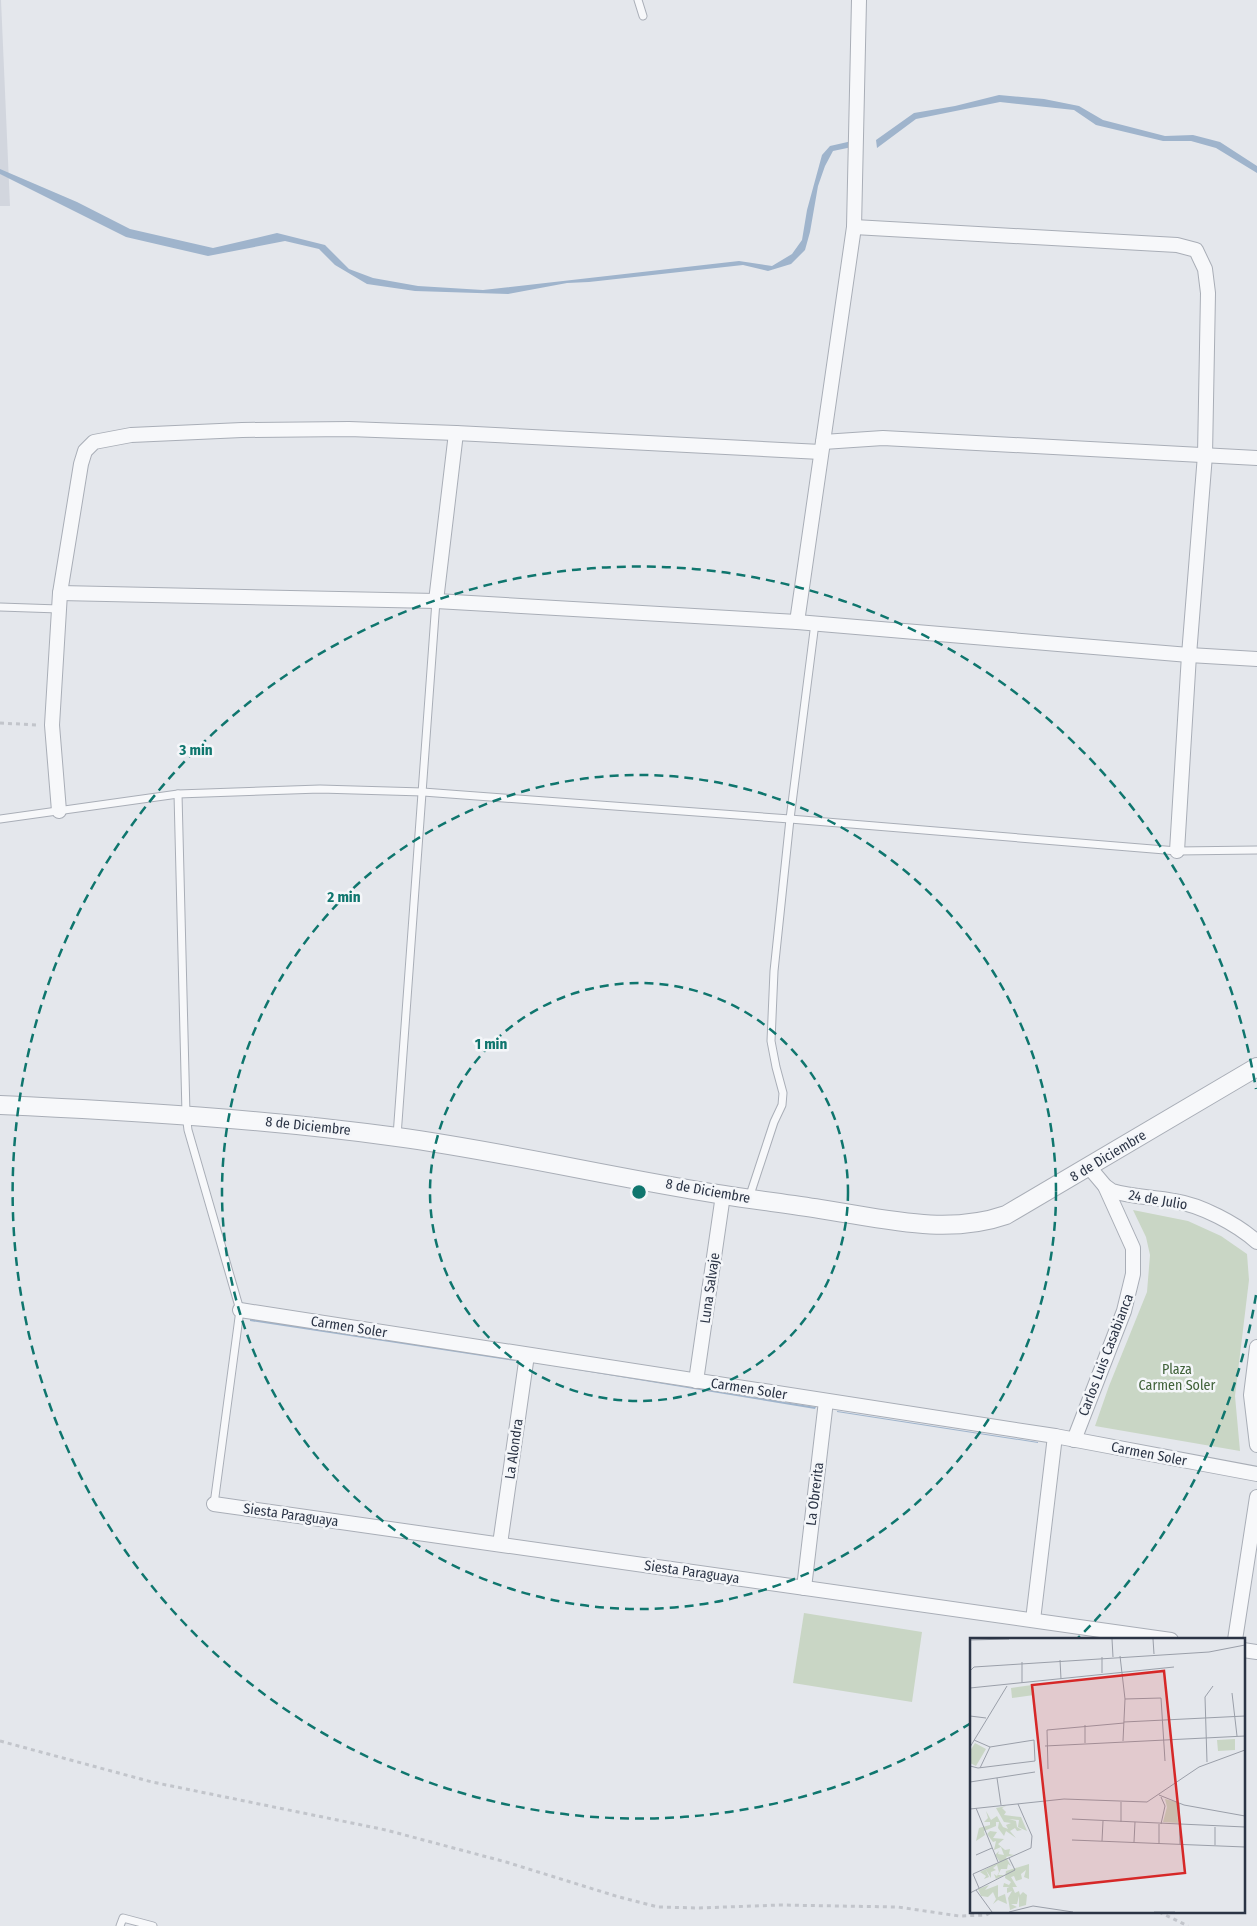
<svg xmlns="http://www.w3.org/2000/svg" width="1257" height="1926" font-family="'Fira Sans Condensed',sans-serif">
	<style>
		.built { fill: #d2d6de }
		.green { fill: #c9d6c5 }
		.water { fill: #9fb4cc }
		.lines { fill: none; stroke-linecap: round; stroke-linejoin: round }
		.service-casing { stroke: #a9aeb7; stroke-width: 9 }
		.minor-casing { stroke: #a9aeb7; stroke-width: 16 }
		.tertiary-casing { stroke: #a9aeb7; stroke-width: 20 }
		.path { stroke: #c2c5cb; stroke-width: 3; stroke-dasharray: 4 4; stroke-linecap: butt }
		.service { stroke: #f7f8fa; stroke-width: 7 }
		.minor { stroke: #f7f8fa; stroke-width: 14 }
		.tertiary { stroke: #f7f8fa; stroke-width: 18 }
		.ring { fill: none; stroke: #0f766e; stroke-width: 2.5; stroke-dasharray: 9 6 }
		.labels { text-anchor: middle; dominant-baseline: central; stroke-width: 5; stroke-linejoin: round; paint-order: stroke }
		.street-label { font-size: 14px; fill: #2b3445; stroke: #f4f6f9 }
		.park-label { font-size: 14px; fill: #3f6138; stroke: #f4f6f9 }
		.inset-road { fill: none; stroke: #9a9fa9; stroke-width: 1 }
		.view { fill: #d62828; fill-opacity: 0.15; stroke: #d62828; stroke-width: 2.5 }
		.inset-edge { fill: none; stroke: #2b3445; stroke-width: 2.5 }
		.centre { fill: #0f766e; stroke: #f4f6f9; stroke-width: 2.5 }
		.ring-label { font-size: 15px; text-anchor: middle; font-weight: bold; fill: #0f766e; stroke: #f4f6f9; stroke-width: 5; stroke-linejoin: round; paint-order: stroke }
	</style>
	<rect width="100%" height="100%" fill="#e4e7ec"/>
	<polygon class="built" points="0,0 1,0 10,206 0,206"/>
	<g class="green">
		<polygon points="1133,1210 1188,1221 1221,1236 1247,1254 1249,1280 1235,1396 1240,1451 1095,1426 1109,1386 1147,1292 1150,1255 1146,1237"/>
		<polygon points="804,1613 922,1632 912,1702 793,1683"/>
	</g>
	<g class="water">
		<polygon points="999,95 1044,99 1079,106 1103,120 1165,136 1193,135 1220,142 1257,166 1257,173 1216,148 1191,141 1163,141 1096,125 1074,110 1000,102 916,119 877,148 876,140 914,113 955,106"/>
		<polygon points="852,141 852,147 833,151 825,166 818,186 810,232 805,250 791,264 768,271 743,265 589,282 567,283 508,294 415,291 367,284 335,265 319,249 285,241 208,256 126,237 0,174 0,169 77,202 130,229 213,248 277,233 325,245 349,269 373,278 418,286 483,290 739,261 772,266 792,254 802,240 807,210 822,155 830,146"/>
		<polygon points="250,1319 516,1360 515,1361 250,1321"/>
		<polygon points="535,1363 816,1407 815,1409"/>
		<polygon points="837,1411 1038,1442 1038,1443 837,1412"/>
	</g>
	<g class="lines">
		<g class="service-casing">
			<g id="service">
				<polyline points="638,0 643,16"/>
				<polyline points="0,607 59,609"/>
				<polyline points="178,794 186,1114 188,1130 240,1310 214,1504"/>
				<polyline points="0,819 178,794 320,789 423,792 790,819 1177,851 1257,850"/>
				<polyline points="397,1136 436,601"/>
				<polyline points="749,1198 774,1122 782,1105 783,1093 776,1067 771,1041 774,971 790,819 815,623"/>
				<polyline points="120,1926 123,1918 153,1926"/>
			</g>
		</g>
		<g class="minor-casing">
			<g id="minor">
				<polyline points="854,227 1177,245 1196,250 1205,269 1208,293 1205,455 1189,655 1177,851"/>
				<polyline points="823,442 883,438 1257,458"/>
				<polyline points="60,593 436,601 797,622 1189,655 1257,659"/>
				<polyline points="436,601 456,433"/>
				<polyline points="797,622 854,227 859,0"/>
				<polyline points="59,811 52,725 60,593 81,464 85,451 94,442 131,435 242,430 349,429 456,433 821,452"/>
				<path d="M 1089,1167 L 1105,1186 L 1112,1191 C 1132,1197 1153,1197 1174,1201 C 1201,1205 1237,1224 1257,1242"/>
				<polyline points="240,1310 1055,1436 1257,1474"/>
				<polyline points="1257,1347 1251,1395 1257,1445"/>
				<polyline points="696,1381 723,1195"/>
				<polyline points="1074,1440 1124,1311 1133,1274 1133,1248 1105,1186"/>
				<polyline points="214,1504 1171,1640"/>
				<polyline points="500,1544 527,1355"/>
				<polyline points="804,1588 826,1401"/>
				<polyline points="1033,1620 1055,1436"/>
				<polyline points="1235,1640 1257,1497"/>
				<polyline points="1243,1650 1257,1652"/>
			</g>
		</g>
		<g class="tertiary-casing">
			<path id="tertiary" d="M 0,1105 C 133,1111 265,1119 397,1137 C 507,1152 614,1178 724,1195 C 756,1200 788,1204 820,1209 C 881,1218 946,1236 1006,1215 L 1257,1067"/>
		</g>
		<g class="path">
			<polyline points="0,723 37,725"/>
			<polyline points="0,1741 152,1782 386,1830 506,1862 619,1897 658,1907 699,1908 780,1905 898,1907 959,1916 986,1915 991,1912"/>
			<polyline points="1159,1912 1188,1926"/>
		</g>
		<use href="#service" class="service"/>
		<use href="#minor" class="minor"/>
		<use href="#tertiary" class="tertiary"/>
	</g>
	<g class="ring">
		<circle cx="639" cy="1192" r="209"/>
		<circle cx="639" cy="1192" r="417"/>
		<path d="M1256 1295A626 626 0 0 1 1078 1638M971 1723A626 626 0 1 1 1256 1089"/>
	</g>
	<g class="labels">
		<g class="street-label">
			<text transform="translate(308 1126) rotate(6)">8 de Diciembre</text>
			<text transform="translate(1108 1156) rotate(-31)">8 de Diciembre</text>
			<text transform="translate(708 1191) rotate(10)">8 de Diciembre</text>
			<text transform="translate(1158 1200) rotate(10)">24 de Julio</text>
			<text transform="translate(710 1288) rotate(-82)">Luna Salvaje</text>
			<text transform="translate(349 1327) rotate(9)">Carmen Soler</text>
			<text transform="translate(1106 1355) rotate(-69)">Carlos Luis Casabianca</text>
			<text transform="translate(749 1389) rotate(9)">Carmen Soler</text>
			<text transform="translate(514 1449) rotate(-82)">La Alondra</text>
			<text transform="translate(1149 1454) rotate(11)">Carmen Soler</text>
			<text transform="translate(815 1494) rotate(-83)">La Obrerita</text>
			<text transform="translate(291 1515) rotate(8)">Siesta Paraguaya</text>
			<text transform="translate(692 1572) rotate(8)">Siesta Paraguaya</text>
		</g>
		<g class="park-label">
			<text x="1177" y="1369">Plaza<tspan x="1177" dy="16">Carmen Soler</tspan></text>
		</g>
	</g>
	<g transform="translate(970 1638)">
		<rect width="275" height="275" fill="#e4e7ec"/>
		<path d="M 62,47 L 64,57 L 42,60 L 41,50 ZM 265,101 L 265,112 L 248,113 L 247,102 ZM 5,105 L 16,111 L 6,128 L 0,125 L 0,113 ZM 195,161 L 207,164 L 208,185 L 193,184 L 197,169 ZM 36,168 L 32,170 L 36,174 L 34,177 L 51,179 L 57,193 L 48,189 L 49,182 L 39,181 L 46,183 L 47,189 L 52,192 L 47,193 L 45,190 L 40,193 L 46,200 L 36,193 L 34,198 L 28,190 L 29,184 L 26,184 L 26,188 L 14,193 L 15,197 L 6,203 L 9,190 L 20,187 L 20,184 L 14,184 L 18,180 L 16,173 L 21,182 L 27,178 L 33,189 L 38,191 L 36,187 L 41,185 L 34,184 L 26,170 ZM 20,193 L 27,194 L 23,200 L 34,201 L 28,206 L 35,212 L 40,211 L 39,216 L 44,217 L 36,219 L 41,228 L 38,226 L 37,231 L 31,231 L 28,237 L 34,237 L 26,241 L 24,236 L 27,238 L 29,234 L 27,227 L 23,230 L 26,232 L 21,234 L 21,240 L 16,232 L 19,239 L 14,241 L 16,238 L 10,234 L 30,224 L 25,217 L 29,213 L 28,216 L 34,217 L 31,209 L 24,212 L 26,203 L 23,204 L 17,196 ZM 59,226 L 59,241 L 54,239 L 56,232 L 51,236 L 52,241 L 46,243 L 44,238 L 41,239 L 47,249 L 33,249 L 34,245 L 39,247 L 41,244 L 35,240 L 36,233 ZM 19,247 L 15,252 L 28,247 L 28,259 L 35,256 L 37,266 L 28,262 L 23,266 L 26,261 L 23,254 L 18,259 L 11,258 L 8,251 ZM 42,248 L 45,255 L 49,253 L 50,257 L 53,254 L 57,257 L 56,267 L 49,269 L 49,258 L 47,266 L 41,266 L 47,269 L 40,272 L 38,260 L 42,253 L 37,255 L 37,250 Z" fill="#c9d6c5"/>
		<path class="inset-road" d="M 142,1 L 143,19M 183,1 L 184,16M 0,2 L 39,1M 150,18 L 155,61 L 153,103M 132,19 L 132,35M 90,22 L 91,41M 52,24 L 52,45M 0,33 L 4,29 L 239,14 L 275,7M 0,50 L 204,29M 262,55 L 267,98M 155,61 L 191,60 L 195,123M 0,78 L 16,80M 154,84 L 275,78M 115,105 L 115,87M 75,108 L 275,98M 0,109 L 37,48M 237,124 L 235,59 L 243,48M 0,128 L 8,130 L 65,123 L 64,102 L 20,109 L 4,102M 10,130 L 20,109M 78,131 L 77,92 L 154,85M 27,140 L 31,167M 0,144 L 65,134M 189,157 L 214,167 L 275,178M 209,165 L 210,206M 6,170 L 28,224M 0,171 L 94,161 L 177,164 L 229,129 L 275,112M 102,181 L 275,189M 151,184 L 151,164M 191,186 L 195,168 L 191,159M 245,189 L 245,207M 102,202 L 275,209M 132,203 L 133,183M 164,204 L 165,184M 189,205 L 189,186M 6,217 L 22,210M 9,250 L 3,236 L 61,210 L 62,198 L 48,166M 6,252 L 22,274M 0,255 L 45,232 L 39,220M 39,274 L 63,268 L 103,274M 184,274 L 205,274"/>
		<path class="view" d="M 194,33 L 215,235 L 84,249 L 62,47 Z"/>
		<rect width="275" height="275" class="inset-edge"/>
	</g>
	<circle cx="639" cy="1192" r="8" class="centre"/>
	<g class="ring-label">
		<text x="196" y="755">3 min</text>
		<text x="344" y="902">2 min</text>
		<text x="491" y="1049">1 min</text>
	</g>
</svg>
